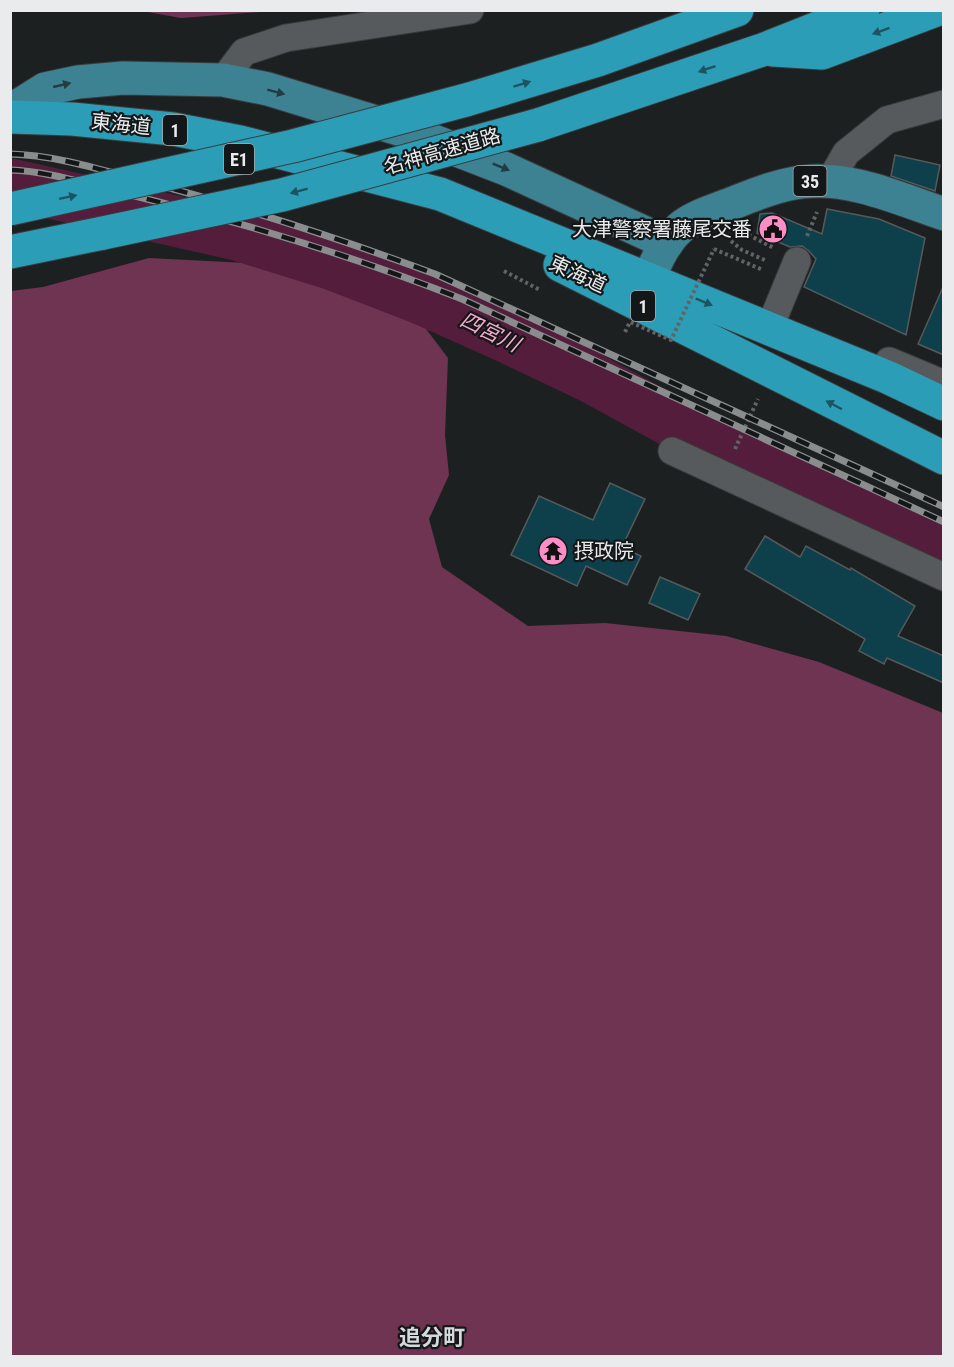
<svg xmlns="http://www.w3.org/2000/svg" width="954" height="1367" font-family="'Roboto Condensed','Noto Sans JP',sans-serif">
	<style>
		.forest { fill: #6e3452 }
		.lines { fill: none; stroke-linecap: round; stroke-linejoin: round }
		.river { stroke: #551d3c; stroke-width: 51 }
		.building { fill: #0e404c; stroke: #55595a; stroke-width: 1.5 }
		.street-casing { stroke: #393c3c; stroke-width: 29 }
		.primary-casing { stroke: #393c3c; stroke-width: 35 }
		.highway-casing { stroke: #393c3c; stroke-width: 35 }
		.path { stroke: #616465; stroke-width: 4; stroke-dasharray: 3 3; stroke-linecap: butt }
		.street { stroke: #575a5c; stroke-width: 27 }
		.primary { stroke: #3d8293; stroke-width: 33 }
		.highway { stroke: #2c9db7; stroke-width: 33 }
		.rail-casing { stroke: #8a8d8e; stroke-width: 7 }
		.rail { stroke: #141718; stroke-width: 4.5; stroke-dasharray: 14; stroke-linecap: butt }
		.highway-bridge-casing { stroke: #393c3c; stroke-width: 35; stroke-linecap: butt }
		.path-bridge { stroke: #616465; stroke-width: 4; stroke-dasharray: 3 3; stroke-linecap: butt }
		.highway-bridge { stroke: #2c9db7; stroke-width: 33 }
		.oneway { fill: #1f5360 }
		.oneway2 { fill: #223c43 }
		.labels { text-anchor: middle; dominant-baseline: central; stroke-width: 4.5; stroke-linejoin: round; paint-order: stroke }
		.shield { fill: #141718; stroke: #a9abac; stroke-width: 1.5 }
		.shield-label { font-size: 18px; font-weight: bold; fill: #e9ebec }
		.street-label { font-size: 20px; fill: #e9ebec; stroke: #141718 }
		.poi-label { font-size: 20px; fill: #e9ebec; stroke: #141718; text-anchor: end }
		.water-label { font-size: 21px; font-style: italic; fill: #f4aace; stroke: #141718 }
		.quarter-label { font-size: 22px; font-weight: bold; fill: #d5d9da; stroke: #141718 }
	</style>
	<rect width="100%" height="100%" fill="#1d2021"/>
	<g class="forest">
		<polygon points="142,11 274,11 181,18"/>
		<polygon points="149,258 285,265 347,283 417,317 448,358 445,435 449,475 429,519 442,567 528,626 605,623 726,636 819,662 943,713 943,1356 11,1356 11,291 43,287"/>
	</g>
	<g class="lines">
		<polyline class="river" points="10,184 237,235 333,265 421,299 506,337 590,377 674,423 944,549"/>
	</g>
	<g class="building">
		<polygon points="895,155 940,165 935,191 891,176"/>
		<polygon points="827,209 879,219 925,238 906,335 804,287 816,259 809,251 802,246 790,247 757,233 760,214 772,213 822,234"/>
		<polygon points="944,285 944,355 918,344"/>
		<polygon points="610,483 645,499 622,547 641,556 627,585 586,566 577,586 511,555 539,496 593,520"/>
		<polygon points="765,536 800,557 806,546 850,570 851,568 915,606 898,636 944,656 944,683 887,658 884,664 859,651 865,639 745,569"/>
		<polygon points="660,577 700,594 688,620 649,603"/>
	</g>
	<g class="lines">
		<g class="street-casing">
			<g id="street">
				<polyline points="223,80 244,52 286,38 470,10"/>
				<polyline points="830,181 846,153 887,120 944,104"/>
				<polyline points="769,329 797,261"/>
				<polyline points="889,361 944,384"/>
				<polyline points="672,451 944,577"/>
			</g>
		</g>
		<g class="primary-casing">
			<g id="primary">
				<polyline points="10,111 45,89 78,82 123,78 223,80 268,89 418,135 506,169 667,243"/>
				<path d="M 637,303 C 650,279 659,246 680,228 C 694,216 716,210 733,203 C 756,194 778,185 802,182 C 850,176 900,199 944,214"/>
			</g>
		</g>
		<g class="highway-casing">
			<g id="highway">
				<polyline points="773,50 822,53 936,10"/>
				<polyline points="466,100 598,60 737,10"/>
				<polyline points="10,117 72,119 173,129 240,142 440,194 887,377 944,404"/>
				<polyline points="538,125 762,50 863,10"/>
				<polyline points="10,252 103,233"/>
				<polyline points="560,265 944,458"/>
			</g>
		</g>
		<g class="path">
			<polyline points="743,232 774,248"/>
			<polyline points="731,235 731,241 742,250 767,261"/>
			<polyline points="807,236 817,212"/>
			<polyline points="714,249 763,270"/>
			<polyline points="504,271 540,290"/>
			<polyline points="735,449 758,399"/>
		</g>
		<use href="#street" class="street"/>
		<use href="#primary" class="primary"/>
		<use href="#highway" class="highway"/>
		<g class="rail-casing">
			<g id="rail">
				<path d="M 10,154 C 54,155 98,169 140,180 C 239,206 338,238 435,274 L 944,507"/>
				<path d="M 10,170 C 49,171 89,185 127,194 C 241,222 353,256 462,299 L 944,522"/>
			</g>
		</g>
		<use href="#rail" class="rail"/>
		<g class="highway-bridge-casing">
			<g id="highway-bridge">
				<polyline points="10,209 293,146 466,100"/>
				<polyline points="103,233 282,195 538,125"/>
			</g>
		</g>
		<polyline class="path-bridge" points="625,332 630,322 671,340 714,249"/>
		<use href="#highway-bridge" class="highway-bridge"/>
	</g>
	<defs><path id="oneway-solid" d="M-6-.8H1V-3.2L6.5 0L1 3.2V.8H-6Z" transform="scale(1.5)"/></defs>
	<g class="oneway">
		<use href="#oneway-solid" transform="translate(881 31) rotate(160)"/>
		<use href="#oneway-solid" transform="translate(707 69) rotate(161)"/>
		<use href="#oneway-solid" transform="translate(522 84) rotate(-17)"/>
		<use href="#oneway-solid" transform="translate(299 191) rotate(165)"/>
		<use href="#oneway-solid" transform="translate(68 197) rotate(-12)"/>
		<use href="#oneway-solid" transform="translate(704 302) rotate(23)"/>
		<use href="#oneway-solid" transform="translate(834 405) rotate(-152)"/>
	</g>
	<g class="oneway2">
		<use href="#oneway-solid" transform="translate(62 85) rotate(-13)"/>
		<use href="#oneway-solid" transform="translate(276 92) rotate(15)"/>
		<use href="#oneway-solid" transform="translate(501 167) rotate(22)"/>
	</g>
	<defs>
		<g id="civic-disc" transform="scale(1.5)"><circle r="9.5" fill="#fb8fc5" stroke="#141718"/><path d="M-.6-6.5H3V-4.5H.6V-3L4-1V1h2V6H-6V1h2V-1L-.6-3ZM-1.2 2.5V6h2.4V2.5Z" fill="#111"/></g>
		<g id="temple-disc" transform="scale(1.5)"><circle r="9.5" fill="#fb8fc5" stroke="#141718"/><path d="M0-6L5-2H3V0L6.5 2.5H4V6H1.5V3h-3V6H-4V2.5H-6.5L-3 0V-2H-5Z" fill="#111"/></g>
	</defs>
	<g fill-rule="evenodd">
		<use href="#civic-disc" x="773" y="229"/>
		<use href="#temple-disc" x="553" y="551"/>
	</g>
	<g class="labels">
		<g class="shield">
			<rect x="163" y="115" width="24" height="30" rx="4.5"/>
			<rect x="224" y="144" width="30" height="30" rx="4.5"/>
			<rect x="793.5" y="166" width="33" height="30" rx="4.5"/>
			<rect x="631" y="291" width="24" height="30" rx="4.5"/>
		</g>
		<g class="shield-label">
			<text x="175" y="130">1</text>
			<text x="239" y="159">E1</text>
			<text x="810" y="181">35</text>
			<text x="643" y="306">1</text>
		</g>
		<g class="street-label">
			<text transform="translate(121 124) rotate(6)">東海道</text>
			<text transform="translate(442 151) rotate(-16)">名神高速道路</text>
			<text transform="translate(578 274) rotate(25)">東海道</text>
		</g>
		<g class="poi-label">
			<text x="752" y="229">大津警察署藤尾交番</text>
			<text x="574" y="551" text-anchor="start">摂政院</text>
		</g>
		<g class="water-label">
			<text transform="translate(490 332) rotate(26)">四宮川</text>
		</g>
		<g class="quarter-label">
			<text x="432" y="1337">追分町</text>
		</g>
	</g>
	<rect width="954" height="1367" fill="none" stroke="#e9ebec" stroke-width="24"/>
</svg>
